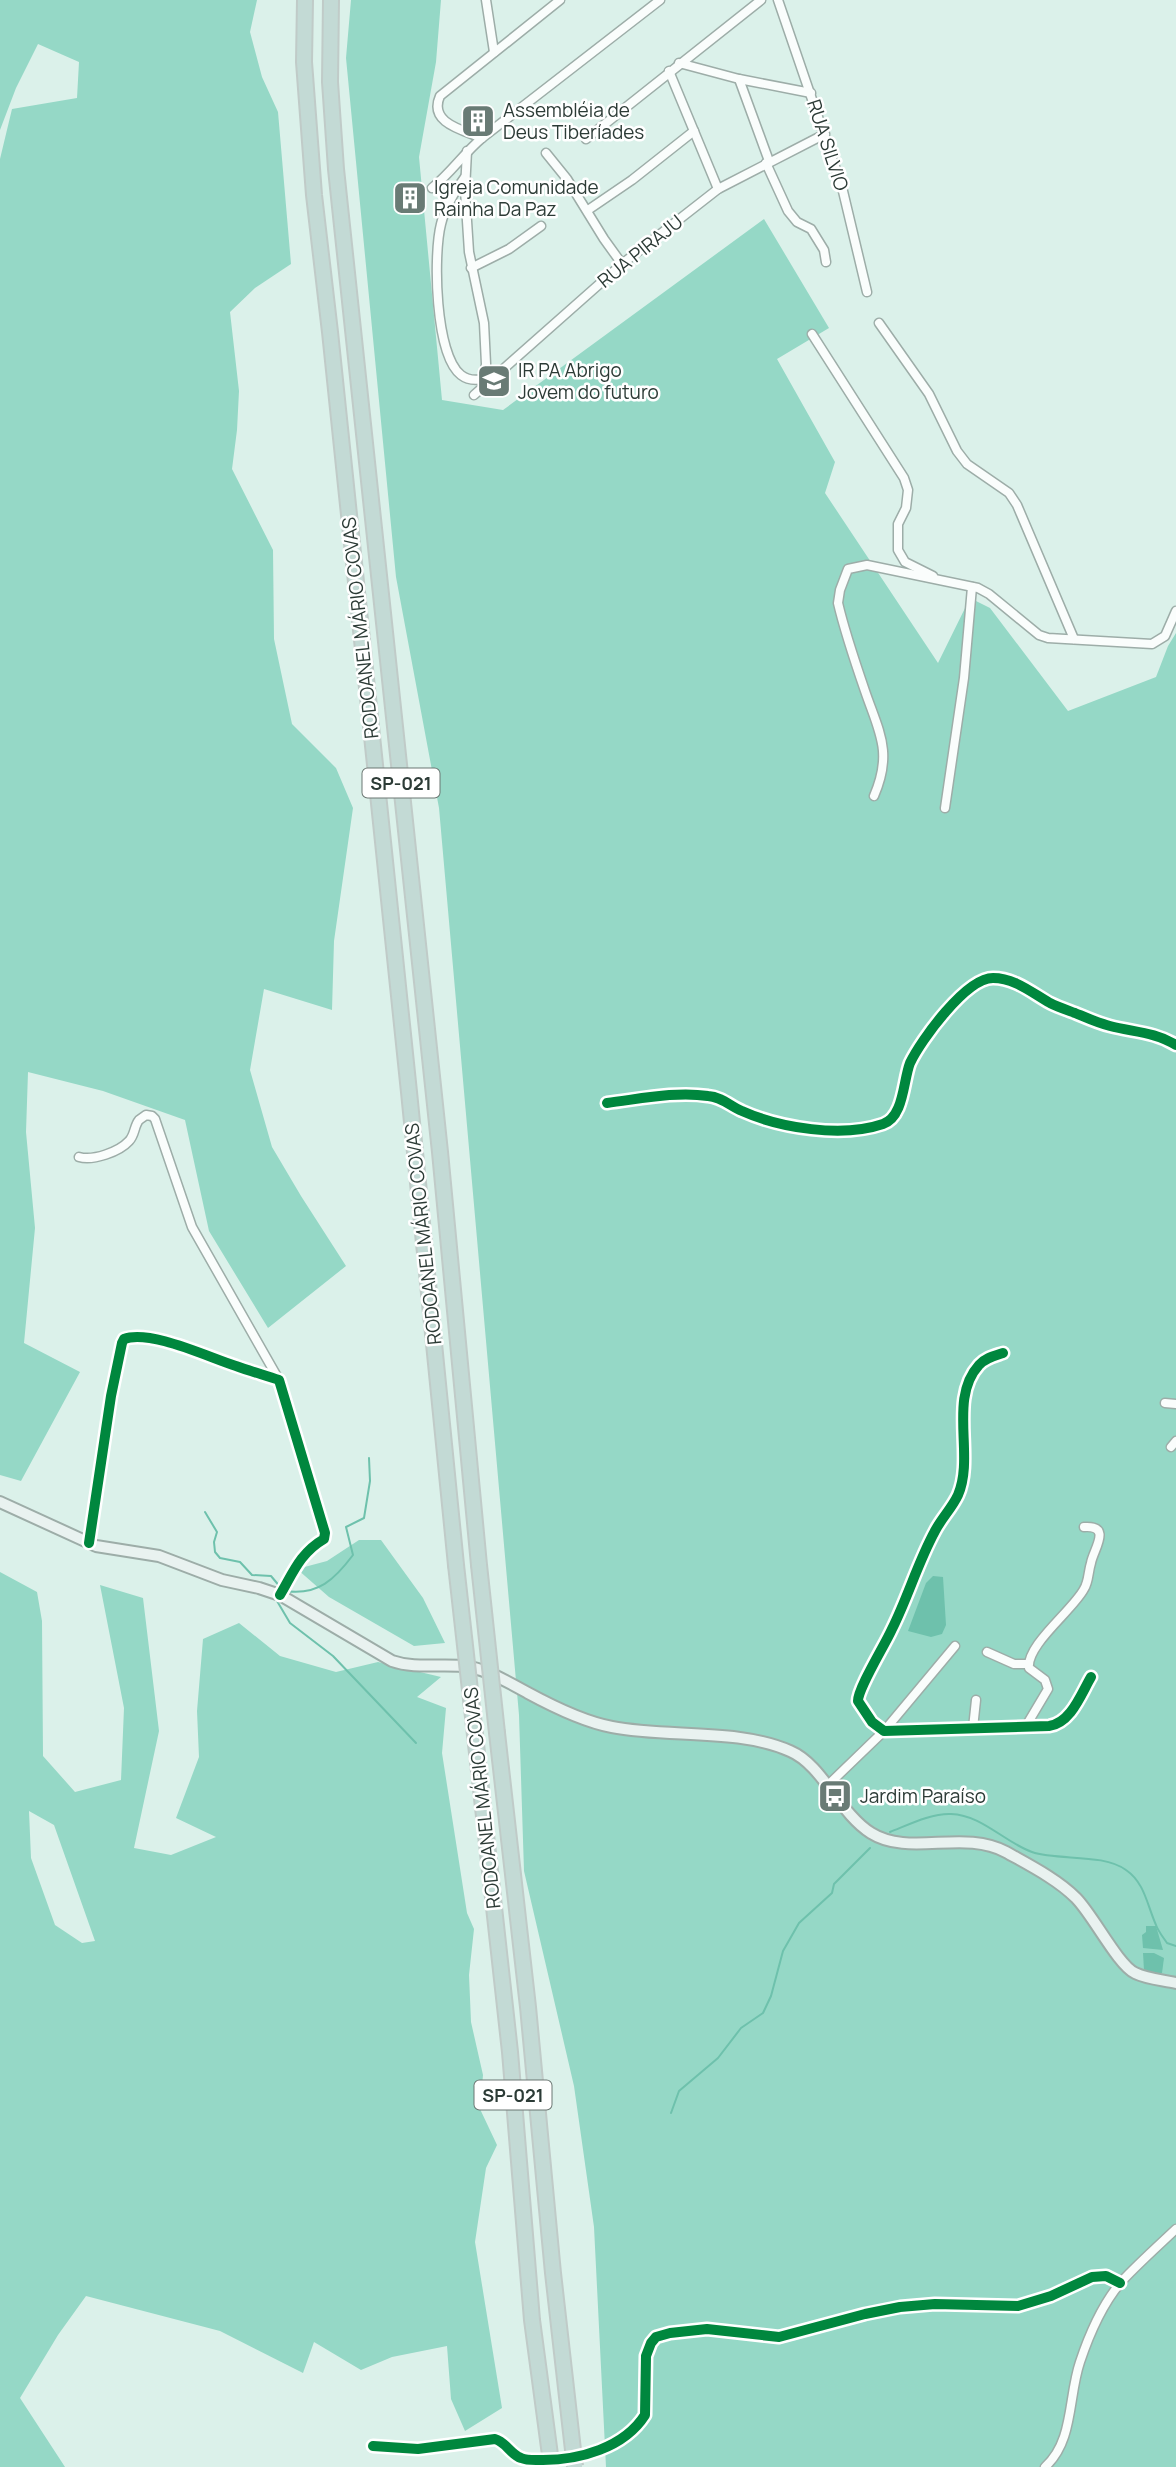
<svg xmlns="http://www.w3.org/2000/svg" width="1176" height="2467" font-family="Manrope,sans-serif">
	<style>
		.forest { fill: #95d8c6; fill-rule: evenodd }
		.water { fill: #6ec1ac }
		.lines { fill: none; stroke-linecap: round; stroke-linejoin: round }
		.stream { stroke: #6ec1ac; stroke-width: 2 }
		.minor-casing { stroke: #9dada8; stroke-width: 11 }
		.secondary-casing { stroke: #9dada8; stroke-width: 14 }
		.motorway-casing { stroke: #c0cbc8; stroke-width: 18 }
		.minor { stroke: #fafdfc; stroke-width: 8 }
		.secondary { stroke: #e9f2f0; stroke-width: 10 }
		.motorway { stroke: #c3dad5; stroke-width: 14 }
		.motorway-bridge-casing { stroke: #c0cbc8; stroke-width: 18; stroke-linecap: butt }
		.motorway-bridge { stroke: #c3dad5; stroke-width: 14 }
		.cycleway-casing { stroke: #fff; stroke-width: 15 }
		.cycleway { stroke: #00873e; stroke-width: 10 }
		.labels { text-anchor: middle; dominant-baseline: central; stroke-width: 5; stroke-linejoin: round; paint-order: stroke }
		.shield { fill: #fff; stroke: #6b7672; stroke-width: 2 }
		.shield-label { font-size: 18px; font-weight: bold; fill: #2c3b36 }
		.poi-label { font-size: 19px; fill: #2c3b36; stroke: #fff; text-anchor: start }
		.street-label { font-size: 19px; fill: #2c3b36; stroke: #fff }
	</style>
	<rect width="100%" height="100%" fill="#dbf1ea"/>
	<g class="forest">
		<polygon points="0,0 257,0 250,32 262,77 278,112 291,264 255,288 230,312 239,391 237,430 232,469 273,550 274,639 292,724 336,768 353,808 334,941 332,1010 264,989 250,1070 272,1147 301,1196 346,1266 268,1328 209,1231 185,1120 103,1091 28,1072 26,1132 35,1228 24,1343 80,1372 21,1481 0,1475 0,159 12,109 77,98 79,62 38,44 16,88 0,130"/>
		<polygon points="351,0 441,0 436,62 419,157 442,400 503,410 764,219 829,328 777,359 835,462 825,493 938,663 970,598 990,608 1068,711 1156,677 1168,646 1176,633 1176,2467 606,2467 594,2227 574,2086 524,1871 519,1715 439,808 396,577 346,58"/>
		<polygon points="359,1540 381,1540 423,1598 445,1643 414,1646 329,1597 297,1569 327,1561"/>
		<path d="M 0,1572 L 37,1592 L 42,1621 L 43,1756 L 75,1792 L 121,1780 L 124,1708 L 100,1585 L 143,1598 L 159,1731 L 134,1848 L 171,1855 L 216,1837 L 176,1818 L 199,1757 L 197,1711 L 203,1639 L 239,1623 L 280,1656 L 336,1672 L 378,1662 L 441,1677 L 417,1697 L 446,1708 L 442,1753 L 467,1913 L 474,1929 L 469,1975 L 471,2022 L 483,2075 L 480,2109 L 497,2145 L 486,2168 L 475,2242 L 502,2408 L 465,2431 L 451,2399 L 447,2346 L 392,2357 L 361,2370 L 314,2342 L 303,2373 L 220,2331 L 86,2296 L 58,2335 L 20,2398 L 65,2467 L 0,2467 ZM 29,1811 L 54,1825 L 95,1941 L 82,1943 L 55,1925 L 31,1858 Z"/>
	</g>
	<g class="water">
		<polygon points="933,1576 943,1577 946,1625 942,1634 931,1637 908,1631 926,1583"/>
		<polygon points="1146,1926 1156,1926 1163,1950 1143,1948 1142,1935 1146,1932"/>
		<polygon points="1143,1953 1154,1953 1164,1958 1162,1973 1153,1973 1144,1970"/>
	</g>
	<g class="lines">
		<g class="stream">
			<polyline points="205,1512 217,1532 214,1542 215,1552 220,1558 240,1562 252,1575 271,1576 281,1588"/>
			<path d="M 285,1591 C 318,1596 335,1579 353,1555 L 346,1527 L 364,1518 L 370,1481 L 369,1458"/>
			<polyline points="277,1601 290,1623 333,1656 416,1743"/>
			<path d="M 890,1832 C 908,1825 932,1813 951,1814 C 982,1815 1004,1842 1032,1852 C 1058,1861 1103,1853 1126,1870 C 1145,1883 1147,1905 1156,1925 C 1158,1931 1163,1937 1167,1943 L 1176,1946"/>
			<polyline points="671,2113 679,2091 718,2058 741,2028 763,2013 771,1996 783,1951 799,1923 832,1893 834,1884 870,1848"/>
		</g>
		<g class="minor-casing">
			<g id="minor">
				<polyline points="486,0 494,52"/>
				<polyline points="778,0 842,187 867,292"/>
				<polyline points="679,63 739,79 811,93"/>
				<polyline points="669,71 718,189"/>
				<polyline points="739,79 769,161"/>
				<path d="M 482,138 C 463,130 428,123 440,96 L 560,0"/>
				<polyline points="586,139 761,0"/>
				<polyline points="467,151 465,190 469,252 484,323 486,364 484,379"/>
				<polyline points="546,153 567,179 604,239 622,264"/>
				<polyline points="766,163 788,211 797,222 811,229 824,250 826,262"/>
				<path d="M 465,177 C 455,191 445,207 441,224 C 433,255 435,355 461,375 C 470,382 481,380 492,377"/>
				<path d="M 432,188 C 451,173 464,153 482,138 L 660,0"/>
				<polyline points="588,210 632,180 694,131"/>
				<polyline points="471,268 509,249 541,226"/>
				<polyline points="879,323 929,394 957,451 967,464 1009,493 1017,505 1074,639"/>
				<polyline points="812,334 904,478 908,490 906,508 898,524 898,550 905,562 933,576"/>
				<polyline points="474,395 622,264 718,189 825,134"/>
				<path d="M 874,796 C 893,752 879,732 865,691 C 855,662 845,633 838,603 L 840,590 L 848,569 L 867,565 L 978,588 L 989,594 L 1039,635 L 1048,638 L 1152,644 L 1165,636 L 1176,611"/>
				<polyline points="945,808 964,678 972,587"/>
				<path d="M 607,1103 C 640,1099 676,1091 708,1096 C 722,1097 730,1106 742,1111 C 780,1128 842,1138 883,1124 C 904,1117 903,1081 910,1063 C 921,1040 966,978 993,978 C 1015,978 1032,993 1050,1003 C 1058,1007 1067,1010 1075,1013 C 1087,1018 1098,1023 1110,1026 C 1133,1032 1155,1032 1176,1045"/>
				<path d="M 79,1157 C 93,1161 119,1152 129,1141 C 135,1135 134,1126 139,1120 L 146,1115 L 152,1116 L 155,1119 L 192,1227 L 279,1380"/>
				<path d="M 1003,1353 C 994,1356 985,1358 979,1365 C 948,1399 975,1456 958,1495 C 952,1508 941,1519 935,1531 C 918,1562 908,1597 892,1629 C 885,1645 858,1688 858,1701 L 872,1722 L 884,1731 L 1049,1726 C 1071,1723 1081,1694 1091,1677"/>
				<polyline points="1165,1403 1176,1404"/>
				<polyline points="1171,1447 1176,1441"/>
				<path d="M 89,1543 L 111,1396 L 122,1343 L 124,1339 C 150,1329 210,1358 236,1366 C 250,1371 264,1375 279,1380 L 325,1533 L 324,1539 C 300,1553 293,1573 280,1595"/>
				<polyline points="987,1652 1014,1664 1028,1664"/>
				<path d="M 1026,1726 L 1048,1689 L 1045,1680 L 1029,1668 C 1026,1645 1073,1610 1084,1589 C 1089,1581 1088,1572 1091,1563 C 1093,1550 1113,1525 1084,1527"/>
				<polyline points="973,1728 976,1700"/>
				<polyline points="827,1786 884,1731 955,1646"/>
				<path d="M 373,2446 L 418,2449 L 495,2439 C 506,2442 510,2454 521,2458 C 528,2461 536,2460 543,2460 C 579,2460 624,2448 645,2415 L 646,2356 L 651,2343 L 656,2337 L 670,2333 L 707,2329 L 779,2337 L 865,2314 L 900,2307 L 935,2304 L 1018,2306 L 1051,2296 L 1092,2277 L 1106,2276 L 1120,2283"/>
				<path d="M 1045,2467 C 1074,2441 1068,2397 1080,2362 C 1089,2335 1103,2303 1122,2281 C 1139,2263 1158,2246 1176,2229"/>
			</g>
		</g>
		<g class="secondary-casing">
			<path id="secondary" d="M 0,1502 L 96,1546 L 159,1556 L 222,1580 L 259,1588 L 280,1595 L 392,1661 C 421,1671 451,1660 481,1670 C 497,1675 513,1685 528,1693 C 552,1706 585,1722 612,1727 C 667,1738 738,1728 790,1751 C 823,1765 839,1813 871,1833 C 909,1857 964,1829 1006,1852 C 1029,1865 1057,1879 1076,1898 C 1093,1915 1118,1965 1135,1973 C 1147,1979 1163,1980 1176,1983"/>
		</g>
		<g class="motorway-casing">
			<g id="motorway">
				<polyline points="305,0 304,62 314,195 330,332 409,1092 456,1565"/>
				<polyline points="331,0 330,82 336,169 440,1152 479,1565"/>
				<polyline points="497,1733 528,2007 553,2273 573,2450"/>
				<polyline points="475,1735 510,2052 532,2320 550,2455"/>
			</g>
		</g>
		<use href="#minor" class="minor"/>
		<use href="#secondary" class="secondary"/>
		<use href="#motorway" class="motorway"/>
		<g class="motorway-bridge-casing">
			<g id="motorway-bridge">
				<polyline points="456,1565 475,1735"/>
				<polyline points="479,1565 497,1733"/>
				<polyline points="573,2450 575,2466"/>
				<polyline points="550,2455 551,2467"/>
			</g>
		</g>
		<use href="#motorway-bridge" class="motorway-bridge"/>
		<g class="cycleway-casing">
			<g id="cycleway">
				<path d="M 607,1103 C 640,1099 676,1091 708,1096 C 722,1097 730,1106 742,1111 C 780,1128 842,1138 883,1124 C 904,1117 903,1081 910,1063 C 921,1040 966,978 993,978 C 1015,978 1032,993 1050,1003 C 1058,1007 1067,1010 1075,1013 C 1087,1018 1098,1023 1110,1026 C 1133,1032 1155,1032 1176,1045"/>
				<path d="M 1003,1353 C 994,1356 985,1358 979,1365 C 948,1399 975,1456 958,1495 C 952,1508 941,1519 935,1531 C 918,1562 908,1597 892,1629 C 885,1645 858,1688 858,1701 L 872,1722 L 884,1731 L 1049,1726 C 1071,1723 1081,1694 1091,1677"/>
				<path d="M 89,1543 L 111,1396 L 122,1343 L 124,1339 C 150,1329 210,1358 236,1366 C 250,1371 264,1375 279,1380 L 325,1533 L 324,1539 C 300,1553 293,1573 280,1595"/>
				<path d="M 373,2446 L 418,2449 L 495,2439 C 506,2442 510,2454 521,2458 C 528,2461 536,2460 543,2460 C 579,2460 624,2448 645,2415 L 646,2356 L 651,2343 L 656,2337 L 670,2333 L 707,2329 L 779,2337 L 865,2314 L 900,2307 L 935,2304 L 1018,2306 L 1051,2296 L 1092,2277 L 1106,2276 L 1120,2283"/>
			</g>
		</g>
		<use href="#cycleway" class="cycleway"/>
	</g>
	<defs>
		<g id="building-square" transform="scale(1.75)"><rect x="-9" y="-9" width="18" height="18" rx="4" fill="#697b75" stroke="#fff"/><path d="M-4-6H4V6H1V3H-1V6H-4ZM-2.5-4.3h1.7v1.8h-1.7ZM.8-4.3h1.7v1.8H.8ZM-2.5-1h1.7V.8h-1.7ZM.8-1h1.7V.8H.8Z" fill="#fff"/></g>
		<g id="school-square" transform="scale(1.75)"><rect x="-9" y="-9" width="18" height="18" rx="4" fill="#697b75" stroke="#fff"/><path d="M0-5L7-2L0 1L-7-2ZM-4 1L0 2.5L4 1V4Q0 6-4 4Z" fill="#fff"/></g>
		<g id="bus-square" transform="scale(1.75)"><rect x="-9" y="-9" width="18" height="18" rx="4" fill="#697b75" stroke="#fff"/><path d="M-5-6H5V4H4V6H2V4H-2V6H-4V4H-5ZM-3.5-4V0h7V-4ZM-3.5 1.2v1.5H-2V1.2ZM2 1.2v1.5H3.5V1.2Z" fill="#fff"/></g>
	</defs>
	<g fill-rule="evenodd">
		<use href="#building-square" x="478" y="121"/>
		<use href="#building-square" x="410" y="198"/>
		<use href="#school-square" x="494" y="381"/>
		<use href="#bus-square" x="835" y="1796"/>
	</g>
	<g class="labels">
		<g class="shield">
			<rect x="362.5" y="768.5" width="77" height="29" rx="5"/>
			<rect x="474.5" y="2080.5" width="77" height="29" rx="5"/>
		</g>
		<g class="shield-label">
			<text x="401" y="783">SP-021</text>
			<text x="513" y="2095">SP-021</text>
		</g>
		<g class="poi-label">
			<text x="503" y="110">Assembléia de<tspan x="503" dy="22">Deus Tiberíades</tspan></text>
			<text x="434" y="187">Igreja Comunidade<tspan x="434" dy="22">Rainha Da Paz</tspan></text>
			<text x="518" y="370">IR PA Abrigo<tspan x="518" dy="22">Jovem do futuro</tspan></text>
			<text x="860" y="1796">Jardim Paraíso</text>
		</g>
		<g class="street-label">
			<text transform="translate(828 145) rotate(72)">RUA SILVIO</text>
			<text transform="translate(640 251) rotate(-39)">RUA PIRAJU</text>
			<text transform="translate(360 628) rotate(-96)">RODOANEL MÁRIO COVAS</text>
			<text transform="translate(423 1234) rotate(-96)">RODOANEL MÁRIO COVAS</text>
			<text transform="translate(482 1798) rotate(-96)">RODOANEL MÁRIO COVAS</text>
		</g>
	</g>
</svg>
